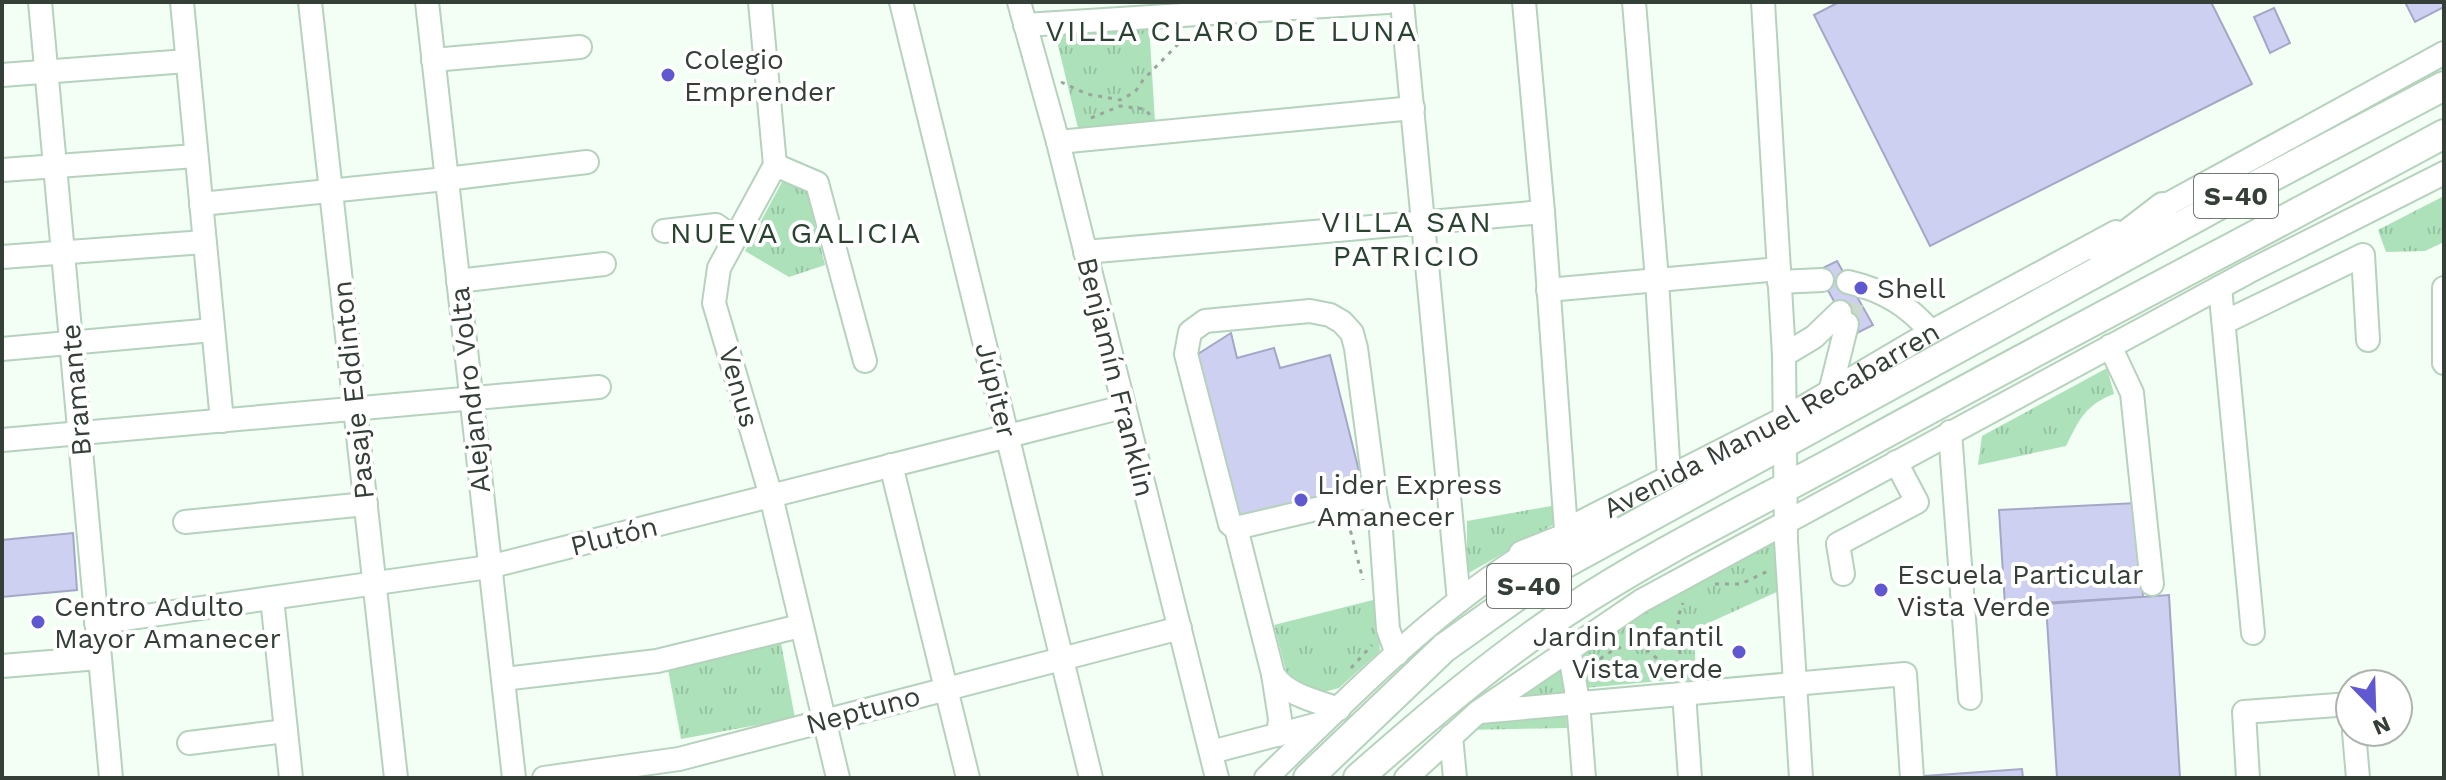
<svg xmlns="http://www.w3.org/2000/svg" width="2446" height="780" font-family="'Work Sans',sans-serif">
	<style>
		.grass { fill: url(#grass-tufts) }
		.building { fill: #cdd0f0; stroke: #a4a7c5; stroke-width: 2 }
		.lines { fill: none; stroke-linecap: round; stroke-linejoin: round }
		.minor-tunnel { stroke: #cdd8cf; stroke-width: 22; stroke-dasharray: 22 11; stroke-linecap: butt }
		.minor-casing { stroke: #b5d2bc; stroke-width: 26 }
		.major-casing { stroke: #b5d2bc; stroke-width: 32 }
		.path { stroke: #9aa59c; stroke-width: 3; stroke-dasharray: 4 6; stroke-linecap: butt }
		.minor { stroke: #fff; stroke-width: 22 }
		.major { stroke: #fff; stroke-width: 28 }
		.poi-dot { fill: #6058d1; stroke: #fff; stroke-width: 3 }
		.labels { text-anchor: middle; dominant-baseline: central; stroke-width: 8; stroke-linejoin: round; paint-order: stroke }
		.shield { fill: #fff; stroke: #717973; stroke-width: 2 }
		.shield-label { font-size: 26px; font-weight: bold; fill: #344037 }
		.poi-label { font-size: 28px; fill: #344037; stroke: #fff; text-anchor: start }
		.street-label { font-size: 28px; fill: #344037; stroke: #fff }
		.neighbourhood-label { font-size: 30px; letter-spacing: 2px; fill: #2a4331; stroke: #fff }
	</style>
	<defs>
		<pattern id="grass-tufts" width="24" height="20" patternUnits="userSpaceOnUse" patternTransform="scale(2)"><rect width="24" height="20" fill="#ade1ba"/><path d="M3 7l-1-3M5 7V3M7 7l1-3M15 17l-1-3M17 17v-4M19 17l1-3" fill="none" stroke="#95c2a0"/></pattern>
	</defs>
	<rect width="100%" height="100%" fill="#f3fef5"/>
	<g class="grass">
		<polygon points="1149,24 1155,122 1079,132 1055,33"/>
		<polygon points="782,182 806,188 825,265 789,277 745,251"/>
		<polygon points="2444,196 2444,242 2425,251 2386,252 2378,230"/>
		<path d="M 2107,368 L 2114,394 C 2085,405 2079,420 2066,446 L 1978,465 L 1982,436 Z"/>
		<polygon points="1557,505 1558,522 1467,574 1467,521"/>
		<polygon points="1779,530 1781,590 1693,630 1697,682 1681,679 1585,688 1580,646"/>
		<polygon points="1377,599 1380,651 1339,688 1320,693 1309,692 1287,675 1274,625"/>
		<polygon points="781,643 795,718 681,739 667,664"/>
		<polygon points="1563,655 1567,728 1465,730"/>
	</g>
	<g class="building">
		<polygon points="1839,2 2211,2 2252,84 1930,246 1814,15"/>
		<polygon points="2405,2 2444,2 2444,7 2415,22"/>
		<polygon points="2274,8 2290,43 2270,53 2254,17"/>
		<polygon points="1837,261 1873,325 1853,335 1817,271"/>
		<polygon points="1231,333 1237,358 1274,348 1280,368 1330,355 1363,487 1233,520 1194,368 1201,367 1198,354"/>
		<polygon points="2137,503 2143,597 2005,605 1999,510"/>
		<polygon points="73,533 77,590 2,597 2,540"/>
		<polygon points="2169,595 2180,778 2057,778 2046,604"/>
		<polygon points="2022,769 2023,778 1925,778 1925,776"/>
	</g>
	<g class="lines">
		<polyline class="minor-tunnel" points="1847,324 1855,293"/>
		<g class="minor-casing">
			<g id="minor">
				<polyline points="40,2 111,778"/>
				<polyline points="182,2 222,421"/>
				<polyline points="310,2 396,778"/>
				<polyline points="427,2 514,778"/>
				<polyline points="760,2 775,165 719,268 714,303 771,496 838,778"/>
				<polyline points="901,2 1091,778"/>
				<polyline points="1019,2 1058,142 1217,778"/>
				<polyline points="1402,2 1459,601"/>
				<polyline points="1524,2 1543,212 1566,530"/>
				<polyline points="1634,2 1657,280 1669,477"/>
				<polyline points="1763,2 1784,355 1786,541 1801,778"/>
				<polyline points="1025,25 1388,2"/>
				<polyline points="433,60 580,47"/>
				<polyline points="2,75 187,61"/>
				<polyline points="1058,142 1413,108"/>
				<polyline points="775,165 817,183 865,361"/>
				<polyline points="2,170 196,156"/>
				<polyline points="201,204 446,179 587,162"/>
				<polyline points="2150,214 2444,53"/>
				<polyline points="664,231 716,225 734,238"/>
				<polyline points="1085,252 1543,212"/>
				<polyline points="2,257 204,242"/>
				<polyline points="458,281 604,264"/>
				<polyline points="1779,282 1822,280"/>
				<path d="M 1848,282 C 1883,290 1908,305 1931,332"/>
				<polyline points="2220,287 2253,633"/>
				<polyline points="2444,288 2444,363"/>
				<polyline points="1548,290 1779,269"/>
				<polyline points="2225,322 2363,255 2368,340"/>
				<polyline points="2110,346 2132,393 2152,584"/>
				<polyline points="2,349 213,330"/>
				<polyline points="1784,355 1814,337 1840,312"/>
				<polyline points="1830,392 1847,324"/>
				<polyline points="1950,432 1970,698"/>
				<polyline points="2,440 599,387"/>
				<polyline points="891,465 968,778"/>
				<polyline points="185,522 366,504"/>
				<path id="s1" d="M 1581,522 L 1785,418 L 1931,332 L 2116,232"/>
				<polyline points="1236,528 1230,524 1186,354 1190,332 1205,321 1310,311 1330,315 1342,322 1352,333 1356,348 1376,500"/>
				<polyline points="1843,574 1838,544 1917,502 1896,462"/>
				<polyline points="272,598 291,778"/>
				<polyline points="96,623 489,567 1123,407"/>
				<polyline points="1569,648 1578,702 1584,778"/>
				<polyline points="2,666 99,658"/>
				<polyline points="1273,674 1280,719 1278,735"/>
				<polyline points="504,679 657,661 800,626"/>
				<polyline points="1684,693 1690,778"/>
				<path d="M 1339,709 C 1316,701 1286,695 1273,674 L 1236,528 L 1371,496 L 1376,500 L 1380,516 L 1388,629 L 1397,654"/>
				<polyline points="1480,712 1905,674 1912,778"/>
				<polyline points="2354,732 2358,778"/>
				<polyline points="1451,736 1455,778"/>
				<polyline points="189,743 286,731"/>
				<polyline points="1211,752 1322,723"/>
				<polyline points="544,778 679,759 1180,628"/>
				<path d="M 1266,778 C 1351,696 1435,608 1537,547"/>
				<polyline points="1406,778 1478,712 1641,601 2248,272 2444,173"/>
				<polyline points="2248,778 2244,712 2350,704"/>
			</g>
		</g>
		<g class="major-casing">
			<g id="major">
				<polyline points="2103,253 2163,207"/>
				<polyline points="1523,555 1604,523"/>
				<polyline points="1308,778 1444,648 1555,569 2230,199 2444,86"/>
				<path d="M 1358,778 C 1425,719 1492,662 1566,612 C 1658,551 1759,503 1855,450 C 2050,342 2248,240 2444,134"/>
			</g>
		</g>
		<g class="path">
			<polyline points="1061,82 1087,94 1120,100 1135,92 1143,80 1186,36"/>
			<polyline points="1091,118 1120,106 1145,109 1150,115"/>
			<polyline points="1348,521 1363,580"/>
			<polyline points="1715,584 1741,584 1768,571"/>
			<path d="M 1593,666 C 1604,653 1628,639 1645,649 C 1654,655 1661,663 1670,669 L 1681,663"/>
			<polyline points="1351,668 1372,645"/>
			<polyline points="1681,674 1678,617 1683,603"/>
		</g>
		<use href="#minor" class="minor"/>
		<use href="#major" class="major"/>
	</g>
	<g class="poi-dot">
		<circle cx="668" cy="75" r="8"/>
		<circle cx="1861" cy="288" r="8"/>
		<circle cx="1301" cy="500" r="8"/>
		<circle cx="1881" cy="590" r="8"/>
		<circle cx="38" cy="622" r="8"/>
		<circle cx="1739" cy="652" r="8"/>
	</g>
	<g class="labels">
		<g class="shield">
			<rect x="2194" y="174" width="84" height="44" rx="6"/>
			<rect x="1487" y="564" width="84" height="44" rx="6"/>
		</g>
		<g class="shield-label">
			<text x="2236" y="196">S-40</text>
			<text x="1529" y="586">S-40</text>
		</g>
		<g class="poi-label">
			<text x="684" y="59">Colegio<tspan x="684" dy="32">Emprender</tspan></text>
			<text x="1877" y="288">Shell</text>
			<text x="1317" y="484">Lider Express<tspan x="1317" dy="32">Amanecer</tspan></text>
			<text x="1897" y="574">Escuela Particular<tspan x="1897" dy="32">Vista Verde</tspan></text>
			<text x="54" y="606">Centro Adulto<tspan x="54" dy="32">Mayor Amanecer</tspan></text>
			<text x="1723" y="636" text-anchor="end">Jardin Infantil<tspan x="1723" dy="32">Vista verde</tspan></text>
		</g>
		<g class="street-label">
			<text transform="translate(1116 377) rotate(76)">Benjamín Franklin</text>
			<text transform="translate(739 387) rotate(74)">Venus</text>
			<text transform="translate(76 390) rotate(-95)">Bramante</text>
			<text transform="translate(353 390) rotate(-96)">Pasaje Eddinton</text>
			<text transform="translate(470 390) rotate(-96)">Alejandro Volta</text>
			<text transform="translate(996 390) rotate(76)">Júpiter</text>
			<text stroke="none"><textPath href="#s1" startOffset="216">Avenida Manuel Recabarren</textPath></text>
			<text transform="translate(614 536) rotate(-14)">Plutón</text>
			<text transform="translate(863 710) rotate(-15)">Neptuno</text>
		</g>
		<g class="neighbourhood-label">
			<text x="1232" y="30">VILLA CLARO DE LUNA</text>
			<text x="1407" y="221">VILLA SAN<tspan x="1407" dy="34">PATRICIO</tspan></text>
			<text x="796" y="232">NUEVA GALICIA</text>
		</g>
	</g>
	<rect width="2446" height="780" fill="none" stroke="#344037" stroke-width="8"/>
	<g transform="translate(2374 708) rotate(157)"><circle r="38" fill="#ffffff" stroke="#aeb3af" stroke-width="2"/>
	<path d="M0-6L14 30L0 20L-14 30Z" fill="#6058d1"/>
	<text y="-12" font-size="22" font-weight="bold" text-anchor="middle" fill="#344037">N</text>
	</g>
</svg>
